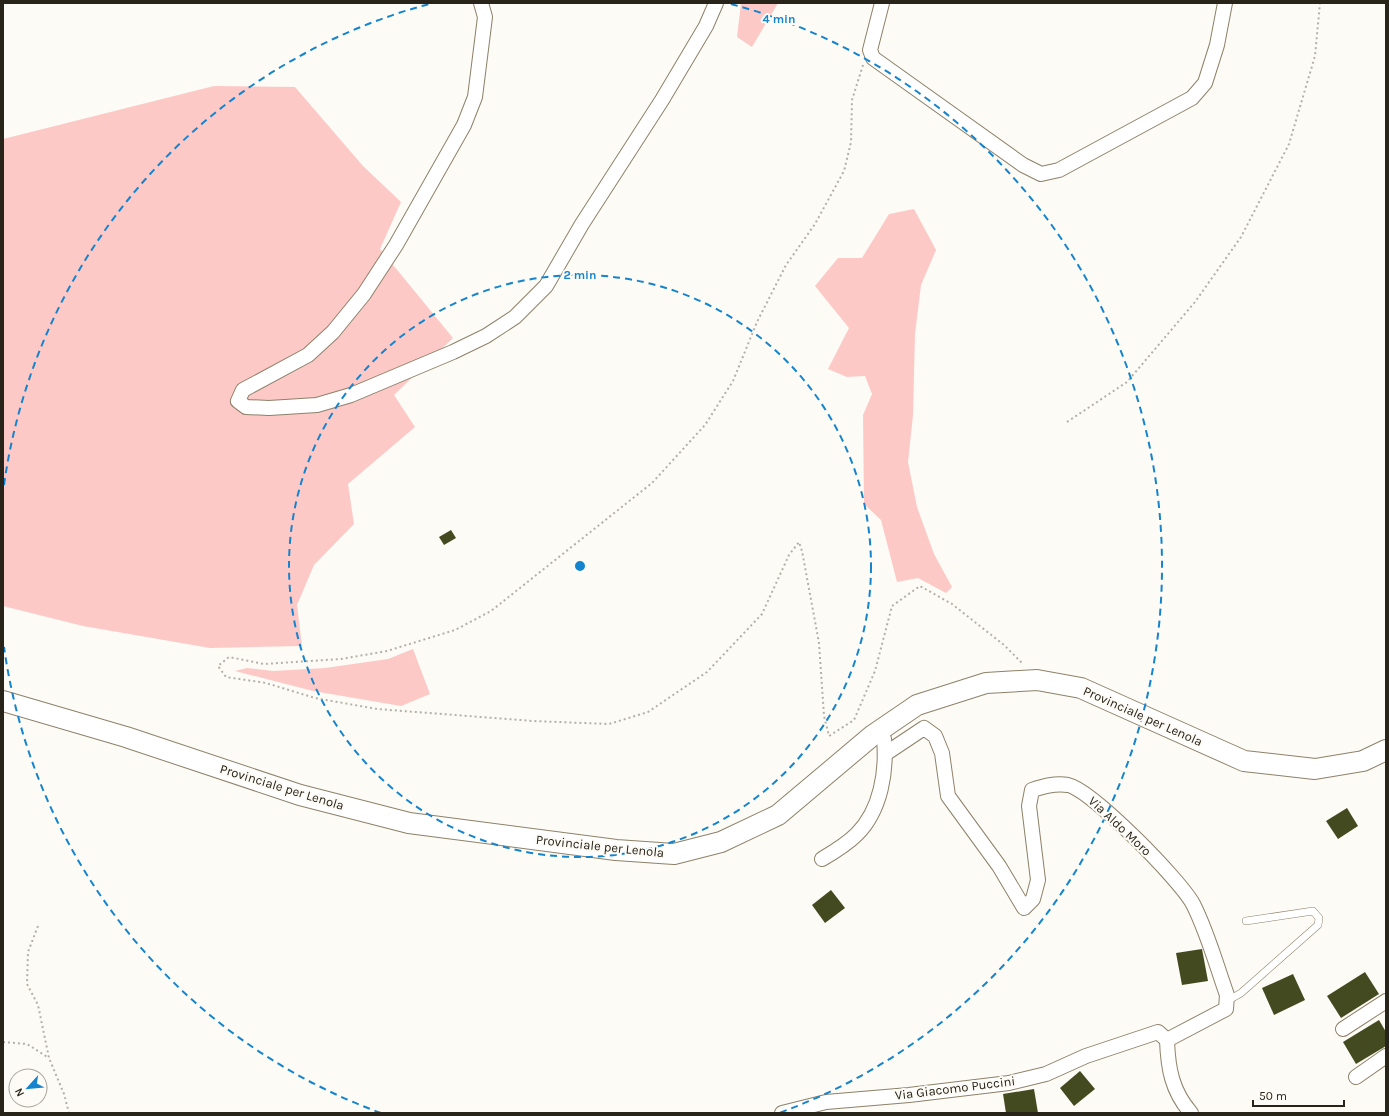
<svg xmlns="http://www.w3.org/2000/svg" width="1389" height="1116" font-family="Karla,sans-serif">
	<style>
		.green { fill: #fdc9c7 }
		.building { fill: #444a1f }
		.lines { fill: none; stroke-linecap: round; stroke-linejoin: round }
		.service-casing { stroke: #8d8169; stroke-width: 8 }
		.minor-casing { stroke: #8d8169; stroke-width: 16 }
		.secondary-casing { stroke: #8d8169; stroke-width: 22 }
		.path { stroke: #b3b0a9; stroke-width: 2; stroke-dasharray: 2 3; stroke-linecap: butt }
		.service { stroke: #fff; stroke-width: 7 }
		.minor { stroke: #fff; stroke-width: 14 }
		.secondary { stroke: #fff; stroke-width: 20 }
		.ring { fill: none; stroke: #1584ce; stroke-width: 2; stroke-dasharray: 7 5 }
		.labels { text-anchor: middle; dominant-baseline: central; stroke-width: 4; stroke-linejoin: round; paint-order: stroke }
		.street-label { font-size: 13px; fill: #28241a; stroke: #fdfbf5 }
		.centre { fill: #1584ce; stroke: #fdfbf5; stroke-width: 2 }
		.ring-label { font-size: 12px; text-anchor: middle; font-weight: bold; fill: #1584ce; stroke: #fdfbf5; stroke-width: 4; stroke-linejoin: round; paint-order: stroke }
	</style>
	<rect width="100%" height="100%" fill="#fdfbf5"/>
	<g class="green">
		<polygon points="741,3 778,3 752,47 737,37"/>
		<polygon points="214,86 295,87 363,166 401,202 380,249 453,338 394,395 415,427 348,484 354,524 314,565 297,605 302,646 210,648 83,626 3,606 3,139"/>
		<polygon points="914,209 936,250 921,285 915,334 913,415 908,462 917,507 934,554 952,587 946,593 918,578 897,582 881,520 864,504 863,415 872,394 865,376 847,377 828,369 849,328 815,286 838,258 862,258 889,214"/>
		<polygon points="413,649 430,694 401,706 313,691 235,671 247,668 273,671 325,668 388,659"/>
	</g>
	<g class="building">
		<polygon points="451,530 456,538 444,545 439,537"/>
		<polygon points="1347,808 1358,826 1338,839 1326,821"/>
		<polygon points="831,890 845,908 825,923 812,905"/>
		<polygon points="1202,949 1208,981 1182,985 1176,953"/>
		<polygon points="1365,972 1379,994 1341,1018 1327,996"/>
		<polygon points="1293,974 1305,1000 1274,1015 1262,988"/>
		<polygon points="1379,1020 1386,1032 1386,1046 1356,1064 1343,1042"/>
		<polygon points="1080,1071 1095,1089 1074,1106 1060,1088"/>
		<polygon points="1034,1089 1038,1113 1006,1113 1003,1094"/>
	</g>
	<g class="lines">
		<g class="service-casing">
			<polyline id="service" points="1227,1001 1241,993 1318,925 1319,918 1313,911 1246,921"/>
		</g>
		<g class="minor-casing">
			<g id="minor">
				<polyline points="481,3 485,17 475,97 464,125 396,245 364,294 333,332 308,355 243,390 238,401 246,407 269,408 317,405 351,395 453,352 486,336 515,317 546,286 582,224 662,100 706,26 716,3"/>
				<polyline points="882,3 870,50 873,58 1023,165 1041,174 1059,170 1192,98 1205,83 1217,45 1225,3"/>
				<path d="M 885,754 L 924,728 L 935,736 L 942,753 L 948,796 L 999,866 L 1024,908 L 1033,899 L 1038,880 L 1029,806 L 1032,790 C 1044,786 1055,783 1068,785 C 1092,790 1181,881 1193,904 C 1207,931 1217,967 1227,995 L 1226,1009 L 1167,1040 C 1168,1069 1172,1091 1191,1113"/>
				<path d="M 822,859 C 834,852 847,844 857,834 C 881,810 887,771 884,739 L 873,735"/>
				<polyline points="1343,1029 1386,1001"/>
				<polyline points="1356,1077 1386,1056"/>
				<polyline points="782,1113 826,1102 909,1095 1009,1083 1046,1074 1086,1056 1158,1032 1167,1040"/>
			</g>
		</g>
		<g class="secondary-casing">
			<polyline id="secondary" points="3,701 126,737 300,795 409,823 616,850 674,854 721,842 778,815 873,735 917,705 986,683 1037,680 1081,688 1244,761 1315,769 1363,761 1386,750"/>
		</g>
		<g class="path">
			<polyline points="863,65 852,100 851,142 844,171 815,224 786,265 757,322 733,381 705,425 652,483 491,611 455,630 387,651 341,659 264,664 229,657 218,666 226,677 266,683 315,698 377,709 533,721 609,724 648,712 707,672 762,614 789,555 799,542 802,551 819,643 824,716 829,736 854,720 875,671 892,606 920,586 952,604 1004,645 1023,664"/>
			<polyline points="1067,422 1127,382 1195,302 1241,237 1289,144 1315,56 1320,3"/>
			<polyline points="38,926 28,952 27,984 38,1005 49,1058 64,1094 69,1113"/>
			<polyline points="3,1042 27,1044 49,1058"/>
		</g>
		<use href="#service" class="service"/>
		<use href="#minor" class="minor"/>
		<use href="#secondary" class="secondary"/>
	</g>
	<g class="ring">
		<circle cx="580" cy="566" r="291"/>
		<path d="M381 1113A582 582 0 0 1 4 647M4 485A582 582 0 0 1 429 4M731 4A582 582 0 0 1 779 1113"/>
	</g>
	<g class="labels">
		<g class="street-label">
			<text transform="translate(1143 716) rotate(24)">Provinciale per Lenola</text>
			<text transform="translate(282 787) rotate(17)">Provinciale per Lenola</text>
			<text transform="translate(1120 826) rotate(43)">Via Aldo Moro</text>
			<text transform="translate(600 846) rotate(6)">Provinciale per Lenola</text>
			<text transform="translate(955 1088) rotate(-7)">Via Giacomo Puccini</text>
		</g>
	</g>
	<circle cx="580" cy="566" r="6" class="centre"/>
	<g class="ring-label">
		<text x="779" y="23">4 min</text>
		<text x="580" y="279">2 min</text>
	</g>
	<rect width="1389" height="1116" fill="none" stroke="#28241a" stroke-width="8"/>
	<g transform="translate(28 1088) rotate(243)"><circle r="19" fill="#fdfbf5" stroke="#a8a59d"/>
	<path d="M0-3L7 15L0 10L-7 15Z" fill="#1584ce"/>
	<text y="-6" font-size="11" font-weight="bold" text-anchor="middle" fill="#28241a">N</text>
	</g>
	<path d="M1253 1100v6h91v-6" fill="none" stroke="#28241a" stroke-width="2"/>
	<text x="1259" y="1100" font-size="12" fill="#28241a" stroke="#fdfbf5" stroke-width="3" paint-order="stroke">50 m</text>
</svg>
